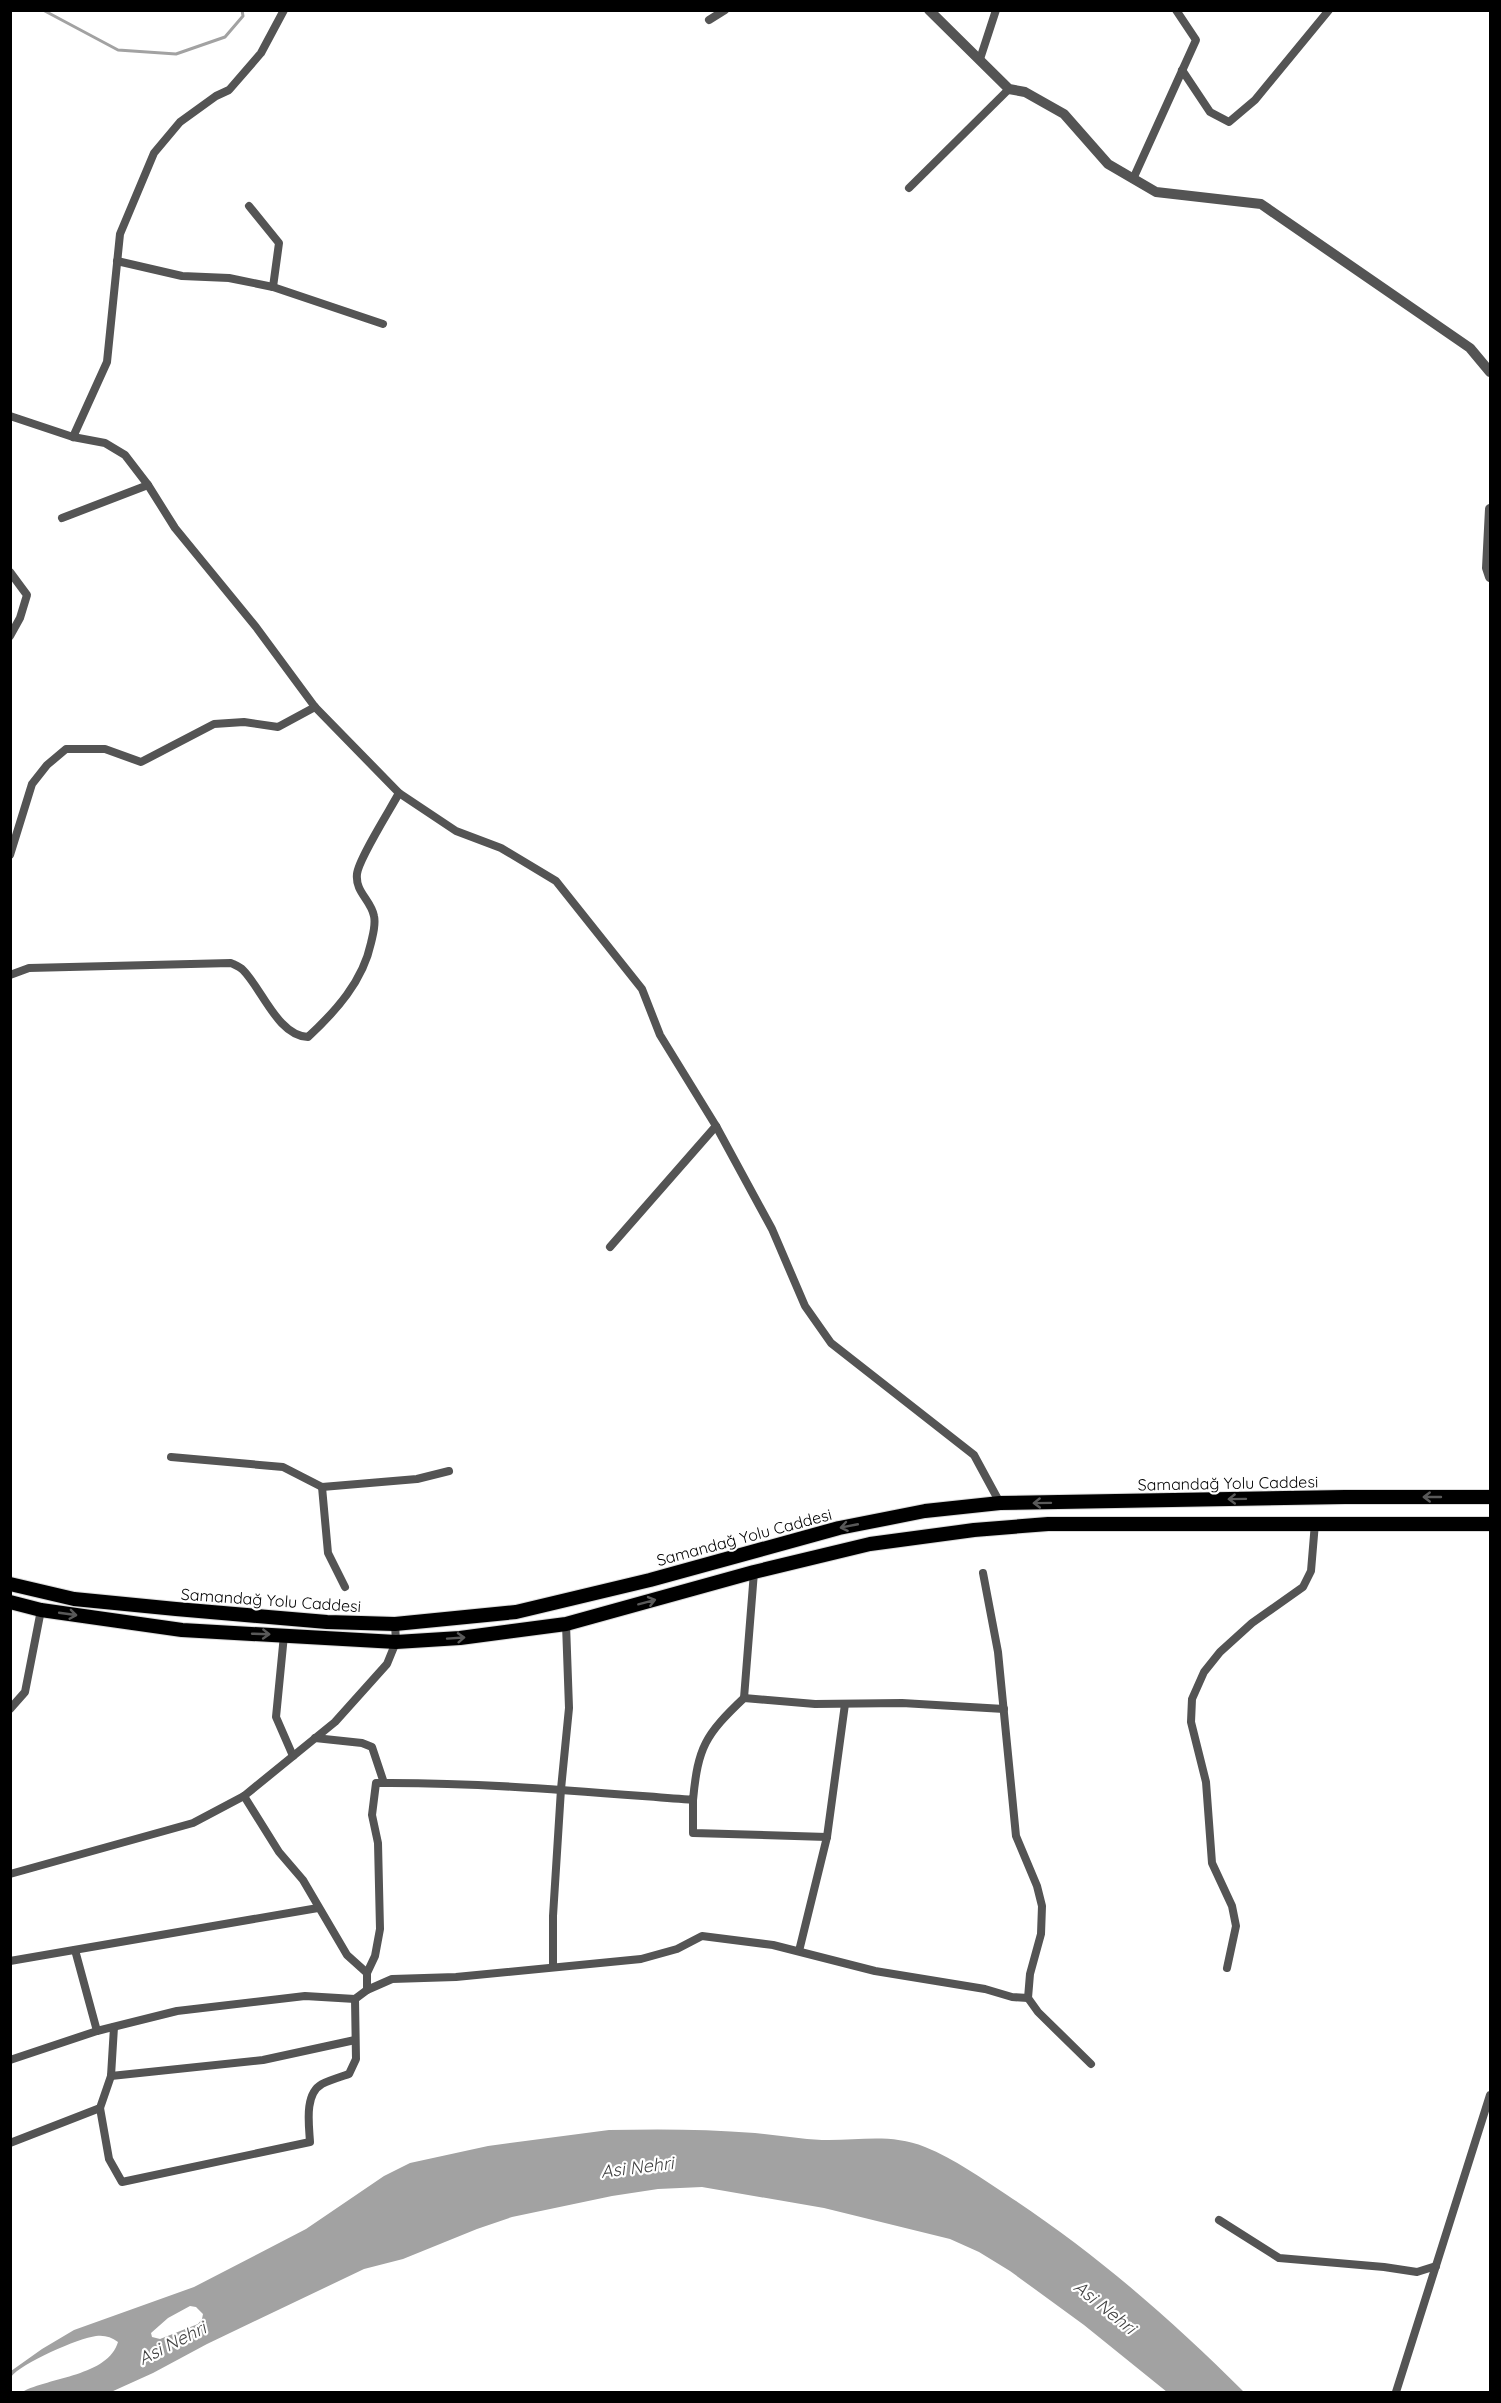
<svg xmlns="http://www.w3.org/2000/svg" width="1501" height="2403" font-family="Quicksand,sans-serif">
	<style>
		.water { fill: #a2a2a2; fill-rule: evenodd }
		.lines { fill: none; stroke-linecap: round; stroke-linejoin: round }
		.stream { stroke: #a2a2a2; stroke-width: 3 }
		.trunk-casing { stroke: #dbdbdb; stroke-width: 16 }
		.minor { stroke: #545454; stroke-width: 8 }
		.tertiary { stroke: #545454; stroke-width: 10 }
		.trunk { stroke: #000; stroke-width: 14 }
		.oneway { stroke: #595959 }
		.labels { text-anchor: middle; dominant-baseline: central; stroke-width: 4.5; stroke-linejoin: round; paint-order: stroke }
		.street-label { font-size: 16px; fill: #000; stroke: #fff }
		.water-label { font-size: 18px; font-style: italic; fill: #434343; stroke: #fff }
	</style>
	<rect width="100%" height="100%" fill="#fff"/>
	<path class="water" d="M 609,2130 C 658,2129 706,2129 755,2133 C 777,2135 800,2139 822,2140 C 859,2141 889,2133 925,2147 C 955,2159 981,2178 1007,2195 C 1094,2252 1171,2319 1244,2392 L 1167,2392 L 1084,2325 L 1010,2271 L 979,2252 L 950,2239 L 824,2208 L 702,2187 L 658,2189 L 612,2196 L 512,2217 L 477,2229 L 403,2259 L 364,2269 L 207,2344 L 153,2373 L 111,2392 L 22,2392 C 50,2377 108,2376 118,2342 C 111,2337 105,2335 96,2336 C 79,2338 21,2363 11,2377 L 11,2371 L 42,2349 L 74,2330 L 194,2287 L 306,2229 L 384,2176 L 410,2163 L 488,2146 ZM 190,2306 L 196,2307 L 203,2314 L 202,2319 L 198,2324 L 160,2339 L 152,2337 L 151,2333 L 168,2318 Z"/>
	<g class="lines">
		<polyline class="stream" points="43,10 118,50 176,54 225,37 243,16 242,10"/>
		<g class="trunk-casing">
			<g id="trunk">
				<polyline points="10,1584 74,1599 176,1609 327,1622 395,1624 516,1612 650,1580 839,1528 925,1511 1000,1503 1345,1497 1490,1497"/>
				<polyline points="10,1602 41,1610 182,1630 396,1642 460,1638 566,1624 754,1572 870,1544 974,1530 1048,1524 1490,1524"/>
			</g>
		</g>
		<g class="minor">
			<polyline points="709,20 725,10"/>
			<polyline points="980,59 996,10"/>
			<polyline points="1182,70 1210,112 1229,122 1255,100 1329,10"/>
			<polyline points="1133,179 1196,40 1176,10"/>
			<polyline points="909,188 1009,89"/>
			<polyline points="249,206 279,243 273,287"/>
			<polyline points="117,261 182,276 229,278 273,287 383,324"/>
			<polyline points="10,416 73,437 105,443 125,455 148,485 175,528 256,627 315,707 399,793 456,831 501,848 556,881 642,989 660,1035 716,1126 772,1229 805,1306 831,1343 974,1455 1000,1503"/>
			<polyline points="73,437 107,362 120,234 154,153 180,122 216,96 229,90 261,53 284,10"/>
			<polyline points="62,518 148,485"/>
			<polyline points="10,572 27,595 20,618 10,636"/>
			<polyline points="10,855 32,784 47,765 66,749 105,749 141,762 214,724 244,722 278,727 315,707"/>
			<path d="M 10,975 L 29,968 L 231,963 C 235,965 240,967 243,970 C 262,989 278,1036 308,1037 C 336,1011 363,981 371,943 C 373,934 376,925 374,916 C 371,900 355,892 357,874 C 358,860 391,808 399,793"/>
			<polyline points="610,1247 716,1126"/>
			<polyline points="171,1457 283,1467 322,1487 417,1479 449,1471"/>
			<polyline points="322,1487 328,1553 345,1587"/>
			<polyline points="983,1573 998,1652 1016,1836 1037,1886 1042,1906 1041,1934 1030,1974 1028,1998 1038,2012 1091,2064"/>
			<polyline points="284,1635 276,1717 293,1756"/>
			<polyline points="744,1698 754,1572"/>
			<polyline points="10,1709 25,1692 41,1610"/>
			<polyline points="315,1738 362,1743 372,1747 384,1783"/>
			<polyline points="693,1800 693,1833 827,1837"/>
			<polyline points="10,1874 193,1823 244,1796 335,1722 387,1664 396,1642 395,1624"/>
			<polyline points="75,1950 97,2031"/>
			<polyline points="799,1951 827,1837 845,1704"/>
			<polyline points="10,1961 318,1908"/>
			<polyline points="553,1967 553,1916 561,1789 569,1708 566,1624"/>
			<polyline points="1227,1968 1236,1926 1232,1906 1212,1863 1206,1782 1191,1722 1192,1699 1204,1672 1220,1652 1252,1623 1303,1587 1311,1571 1315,1523"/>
			<path d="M 367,1973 L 375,1956 L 380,1929 L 378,1843 L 372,1815 L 376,1783 C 482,1782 588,1792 693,1800 C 698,1747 705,1735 744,1698 L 815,1704 L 902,1703 L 1004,1709"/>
			<polyline points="367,1990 392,1979 456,1977 641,1959 677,1949 702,1936 773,1945 875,1971 985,1989 1012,1997 1028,1998"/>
			<path d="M 114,2027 L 111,2076 L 100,2108 L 109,2159 L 122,2182 L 310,2142 C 309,2125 304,2094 322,2084 C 330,2080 340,2077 349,2074 L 356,2059 L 355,1999 L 367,1990 L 367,1973 L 347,1955 L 303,1880 L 279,1852 L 244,1796"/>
			<polyline points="10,2060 97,2031 177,2011 305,1996 355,1999"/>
			<polyline points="111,2076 263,2060 355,2040"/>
			<polyline points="10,2143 100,2108"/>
			<polyline points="1219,2220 1279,2258 1384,2267 1417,2272 1436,2266"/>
			<polyline points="1396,2392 1490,2095"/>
		</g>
		<g class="tertiary">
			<polyline points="929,10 1009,89 1025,92 1064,114 1108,164 1156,192 1261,204 1470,348 1490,372"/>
			<polyline points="1490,509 1487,568 1490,577"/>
		</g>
		<use href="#trunk" class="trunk"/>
	</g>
	<defs><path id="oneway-shaft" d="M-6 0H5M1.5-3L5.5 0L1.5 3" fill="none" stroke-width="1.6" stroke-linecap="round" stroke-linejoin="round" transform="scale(1.5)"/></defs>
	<g class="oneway">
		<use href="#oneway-shaft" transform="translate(1432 1497) rotate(-180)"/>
		<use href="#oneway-shaft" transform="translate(1237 1499) rotate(179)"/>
		<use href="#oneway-shaft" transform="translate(1042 1503) rotate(179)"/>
		<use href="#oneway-shaft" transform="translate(849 1526) rotate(169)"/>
		<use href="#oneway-shaft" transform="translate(647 1602) rotate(-15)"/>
		<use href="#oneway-shaft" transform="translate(68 1614) rotate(8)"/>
		<use href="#oneway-shaft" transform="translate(261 1634) rotate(2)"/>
		<use href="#oneway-shaft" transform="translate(456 1638) rotate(-4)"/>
	</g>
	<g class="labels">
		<g class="street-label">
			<text transform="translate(1228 1483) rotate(-1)">Samandağ Yolu Caddesi</text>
			<text transform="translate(744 1537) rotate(-15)">Samandağ Yolu Caddesi</text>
			<text transform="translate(271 1600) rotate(4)">Samandağ Yolu Caddesi</text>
		</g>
		<g class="water-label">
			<text transform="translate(637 2167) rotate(-7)">Asi Nehri</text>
			<text transform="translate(1105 2307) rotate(39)">Asi Nehri</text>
			<text transform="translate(172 2343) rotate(-27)">Asi Nehri</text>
		</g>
	</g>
	<rect width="1501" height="2403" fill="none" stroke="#000000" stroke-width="24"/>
</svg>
